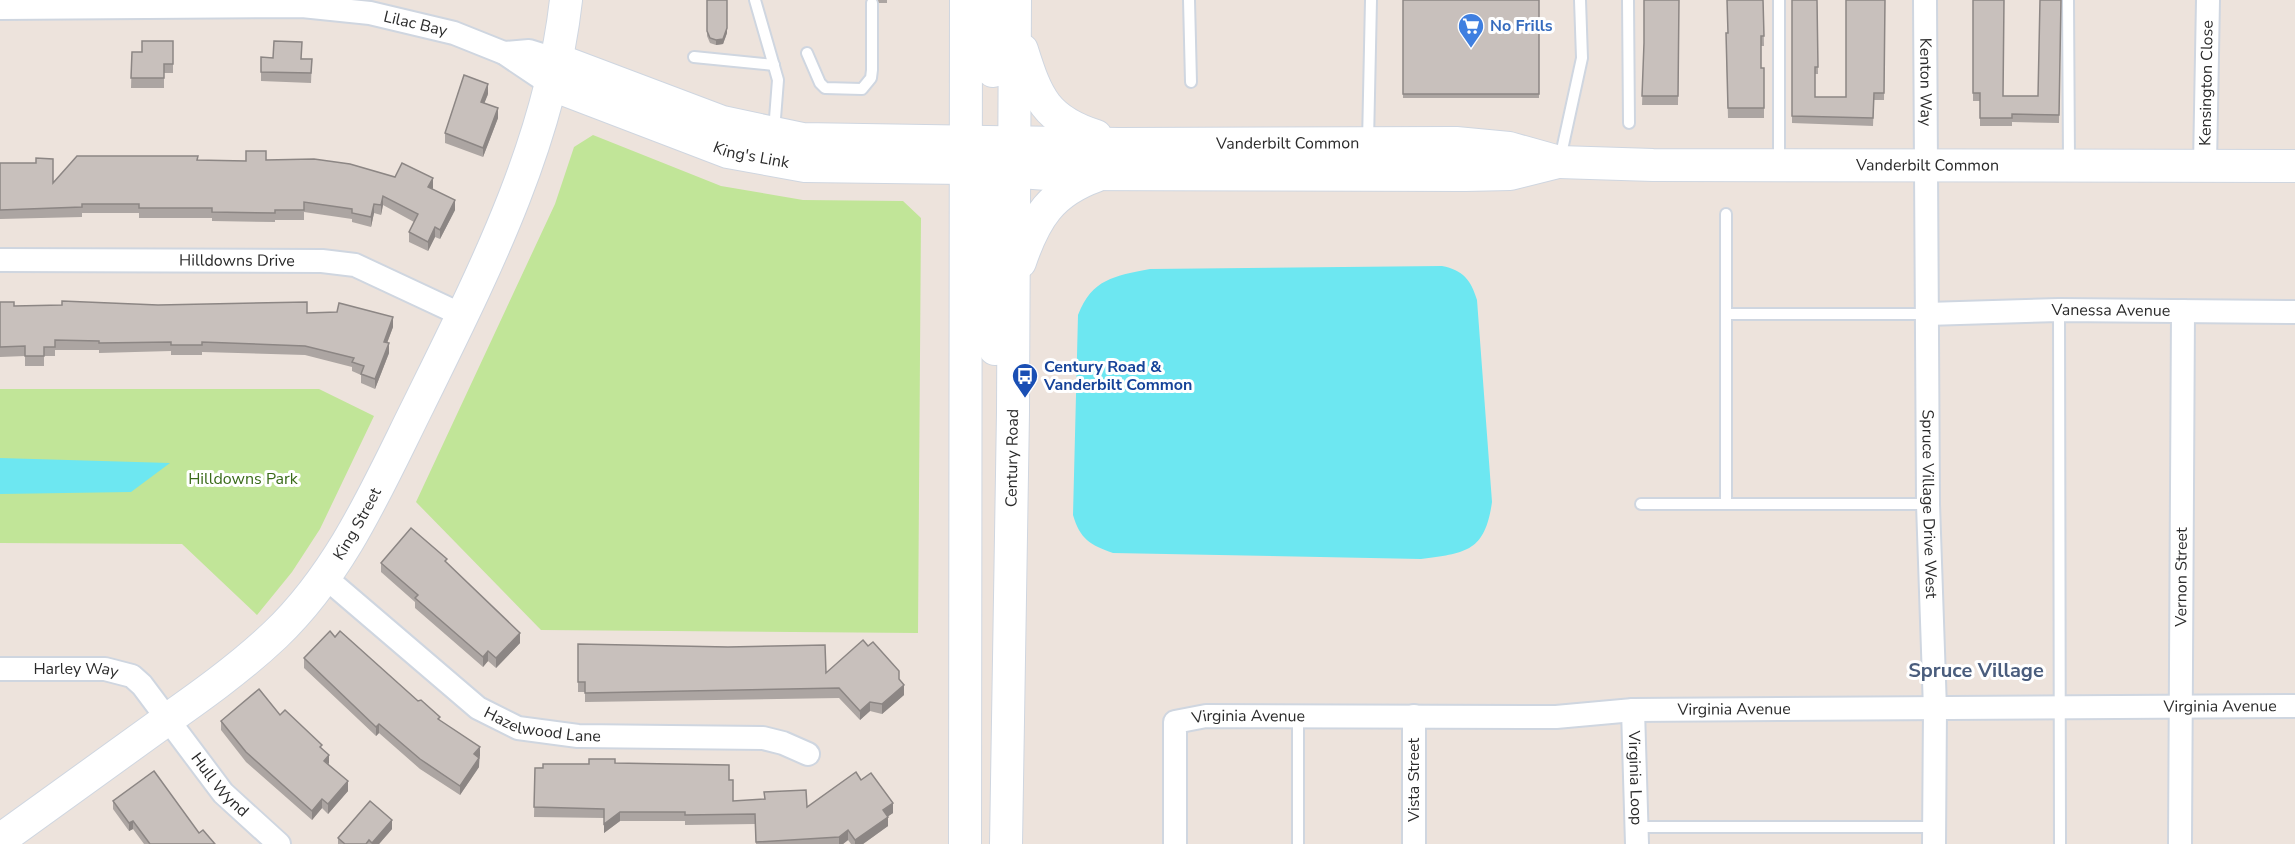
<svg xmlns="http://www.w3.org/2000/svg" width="2295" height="844" font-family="'Nunito Sans',sans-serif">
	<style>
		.green { fill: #c1e598 }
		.water { fill: #6de7f1 }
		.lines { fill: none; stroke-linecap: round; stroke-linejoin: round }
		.lane-casing { stroke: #cfd6e0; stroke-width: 14 }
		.street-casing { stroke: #cfd6e0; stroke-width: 26 }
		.secondary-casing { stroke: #cfd6e0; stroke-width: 34 }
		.lane { stroke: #fff; stroke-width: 10 }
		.street { stroke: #fff; stroke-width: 22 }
		.secondary { stroke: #fff; stroke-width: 32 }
		.wall { fill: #aca5a2 }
		.shaded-wall { fill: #8c8684 }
		.building { fill: #c8c0bc; stroke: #8c8684; stroke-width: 1.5 }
		.labels { text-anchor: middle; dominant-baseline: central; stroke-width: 6; stroke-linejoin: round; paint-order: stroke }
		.street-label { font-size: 16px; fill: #2b2b2b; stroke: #fff }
		.shop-label { font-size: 16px; font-weight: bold; fill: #366cbe; stroke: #fff; text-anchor: start }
		.transit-label { font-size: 16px; font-weight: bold; fill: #164399; stroke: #fff; text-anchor: start }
		.park-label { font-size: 16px; fill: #396a19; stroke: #fff }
		.quarter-label { font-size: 20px; font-weight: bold; fill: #4a5d7d; stroke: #fff }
	</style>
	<rect width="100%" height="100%" fill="#ede3dc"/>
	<g class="green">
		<polygon points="593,135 721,186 803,200 903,201 921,218 918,633 541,630 416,502 555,204 574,147"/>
		<polygon points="0,389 319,389 374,416 320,529 292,572 257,615 182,544 0,543"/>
	</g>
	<g class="water">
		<path d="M 1442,266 C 1463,270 1471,280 1477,300 L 1492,502 C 1485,552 1466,553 1421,559 L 1113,553 C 1090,545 1080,539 1073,515 L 1078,315 C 1092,279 1114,276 1150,269 Z"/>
		<polygon points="0,458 170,463 131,492 0,494"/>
	</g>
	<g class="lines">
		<g class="lane-casing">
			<g id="lane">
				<polyline points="755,0 778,80 774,131"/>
				<polyline points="1189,0 1191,82"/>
				<polyline points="1628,0 1629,123"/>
				<polyline points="1779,0 1779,161"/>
				<polyline points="2068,0 2069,162"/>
				<polyline points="807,53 820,83 825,88 862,89 871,78 872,70 872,3"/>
				<polyline points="694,57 774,65"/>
				<polyline points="1368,142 1371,0"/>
				<polyline points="1560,159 1582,58 1580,0"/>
				<polyline points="1726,214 1726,502"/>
				<polyline points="2059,310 2060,844"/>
				<polyline points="1727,314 1927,314"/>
				<polyline points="1641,504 1928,504"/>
				<polyline points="1637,827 1934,827"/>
				<polyline points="1298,844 1298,716"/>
			</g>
		</g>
		<g class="street-casing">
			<g id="street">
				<path id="s1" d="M 1925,0 L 1928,504 L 1935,709 L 1934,844"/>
				<path id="s2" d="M 0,8 L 302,6 L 370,13 L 454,33 L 504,53 L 550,84"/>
				<polyline points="504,53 529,51 555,59"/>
				<path id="s3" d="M 2205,165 L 2208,0"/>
				<path id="s4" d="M 0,260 L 322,261 L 355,265 L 462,315"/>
				<path id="s5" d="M 1927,314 L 2059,310 L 2295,312"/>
				<path id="s6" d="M 326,578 L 478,708 L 518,728 L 578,736 L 763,738 L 783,743 L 808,754"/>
				<path id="s7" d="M 0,669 L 105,669 L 132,676 L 142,685 L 223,793 L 279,844"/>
				<path id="s8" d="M 1633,710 L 1637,844"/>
				<polyline points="1414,716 1414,844"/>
				<path id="s9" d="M 1175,844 L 1175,722 L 1206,716 L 1556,717 L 1633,710 L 2295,706"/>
				<path id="s10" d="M 2180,844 L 2183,311"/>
			</g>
		</g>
		<g class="secondary-casing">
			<g id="secondary">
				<polyline points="991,0 993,71"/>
				<path d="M 1022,50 C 1037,98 1046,120 1096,136"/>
				<path id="s11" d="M 555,59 L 722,122 L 802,139 L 1119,144 L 1456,143 L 1509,148 L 1559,162 L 1653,165 L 2295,166"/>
				<path id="s12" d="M 550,84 L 728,152 L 805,166 L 965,168 L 1047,174 L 1465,175 L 1510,174 L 1558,162"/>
				<polyline points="985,171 995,349"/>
				<path d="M 1020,262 C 1035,218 1051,192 1096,176"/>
				<path id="s13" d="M 0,840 C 53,802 106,764 158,726 C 198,698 239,669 275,635 C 342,571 378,486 419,404 C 482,276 550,144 566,0"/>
				<polyline points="965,844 966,0"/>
				<path id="s14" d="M 1006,844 L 1013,412 L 1015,0"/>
			</g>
		</g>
		<use href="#lane" class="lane"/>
		<use href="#street" class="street"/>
		<use href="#secondary" class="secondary"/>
	</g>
	<g class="wall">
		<polygon points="707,0 727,33 723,44 716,45 710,43 707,36"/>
		<polygon points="878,0 887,0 887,3 879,3"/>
		<rect x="1403" y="0" width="136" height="98"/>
		<polygon points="1679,0 1678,105 1642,105 1644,46"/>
		<polygon points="1763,0 1764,46 1761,46 1761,68 1764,68 1764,118 1728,118 1726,42 1728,33"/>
		<polygon points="1792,0 1817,0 1818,74 1815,74 1815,97 1846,97 1885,0 1884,100 1874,100 1873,126 1792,123"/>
		<polygon points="1973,0 2003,96 2038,96 2061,0 2059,123 2012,122 2012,126 1980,126 1980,101 1973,101"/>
		<polygon points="173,41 173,73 164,73 164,88 131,88 132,52 142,52"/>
		<polygon points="261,57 312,59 311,83 261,81"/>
		<polygon points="488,94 484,103 498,118 483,157 445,143 445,133"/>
		<polygon points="197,160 246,161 266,160 433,188 432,189 455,210 440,239 435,237 428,251 409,242 409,232 414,222 383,205 381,215 374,213 371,227 352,222 352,219 304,212 304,220 275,220 275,222 212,221 212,218 139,218 139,213 82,213 82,217 0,219 0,163 53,183"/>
		<polygon points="0,302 14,306 307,313 393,327 387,343 389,353 375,389 361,383 361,375 352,371 352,367 305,355 202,352 202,355 171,355 171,351 99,353 99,350 55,350 55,356 44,356 44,366 25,366 25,356 0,357"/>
		<polygon points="381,563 447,563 520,643 496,668 488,661 483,667 415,608 415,602 381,572"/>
		<polygon points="335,637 440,720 480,756 479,767 460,795 420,769 379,733 376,736 304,668 304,658"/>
		<polygon points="578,644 728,647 826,673 899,679 904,695 882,714 870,711 860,720 839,698 585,702 585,692 578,692"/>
		<polygon points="280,715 322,749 329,765 348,791 328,814 322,808 312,820 246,762 221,730 221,721"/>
		<polygon points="615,763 729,780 733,801 893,813 888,816 888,826 863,844 851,844 848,840 843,844 756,844 755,824 685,825 685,821 620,821 604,833 604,818 534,817 535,768"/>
		<polygon points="113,801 199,833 215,844 144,844 133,829 129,831 113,809"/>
		<polygon points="392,829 379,844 338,844 338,838"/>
	</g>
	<g class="shaded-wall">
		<polygon points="727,28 727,33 723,44 716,45 716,40"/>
		<polygon points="488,84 488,94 481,112 481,102"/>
		<polygon points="498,108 498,118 483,157 483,148"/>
		<polygon points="433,178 433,188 428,196 428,187"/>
		<polygon points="383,196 383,205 381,215 381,205"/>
		<polygon points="455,200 455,210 440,239 440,230"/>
		<polygon points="374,204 374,213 371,227 371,217"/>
		<polygon points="435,227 435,237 428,251 428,242"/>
		<polygon points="393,317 393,327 384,351 384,342"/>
		<polygon points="389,343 389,353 375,389 375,379"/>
		<polygon points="520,633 520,643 496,668 496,658"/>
		<polygon points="488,651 488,661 483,667 483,657"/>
		<polygon points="904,685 904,695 882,714 882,704"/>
		<polygon points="870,702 870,711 860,720 860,711"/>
		<polygon points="379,724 379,733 376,736 376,727"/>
		<polygon points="480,747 480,756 474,764 474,754"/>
		<polygon points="329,755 329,764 324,761"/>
		<polygon points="479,758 479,767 460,795 460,786"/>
		<polygon points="348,781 348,791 328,814 328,804"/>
		<polygon points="322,799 322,808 312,820 312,811"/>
		<polygon points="893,803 893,813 883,820 883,810"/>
		<polygon points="620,812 620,821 604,833 604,824"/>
		<polygon points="888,817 888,826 863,844 855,844 855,840"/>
		<polygon points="392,820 392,829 379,844 372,844 372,843"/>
		<polygon points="133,821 133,829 129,831 129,823"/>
		<polygon points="848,830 848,840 843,844 839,844 839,837"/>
	</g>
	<g class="building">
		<polygon points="707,0 727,0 727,28 723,39 716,40 710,38 707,31"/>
		<rect x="1403" y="0" width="136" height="94"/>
		<polygon points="1644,0 1679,0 1678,96 1642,96 1644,43"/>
		<polygon points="1727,0 1763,0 1764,36 1761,36 1761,68 1764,68 1764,108 1728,108 1726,33 1728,33"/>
		<polygon points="1792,0 1817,0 1818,67 1815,67 1815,97 1846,97 1846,0 1885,0 1884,93 1874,93 1873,118 1792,116"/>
		<polygon points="1973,0 2004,0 2003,96 2038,96 2040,0 2061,0 2059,115 2012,114 2012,118 1980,118 1980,93 1973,93"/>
		<polygon points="142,41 173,41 173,64 164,64 164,78 131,78 132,52 142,52"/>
		<polygon points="274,41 302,42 301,59 312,59 311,73 261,72 261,57 273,58"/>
		<polygon points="464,75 488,84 481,102 498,108 483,148 445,133"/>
		<polygon points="246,151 266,151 266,160 314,159 350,164 395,177 402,163 433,178 428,187 455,200 440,230 435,227 428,242 409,232 418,214 383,196 381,205 374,204 371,217 352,213 352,209 304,202 304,210 275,210 275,213 212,212 212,208 139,208 139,204 82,204 82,207 0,210 0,163 36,163 36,158 53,159 53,183 77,156 198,156 197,160 246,161"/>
		<polygon points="62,301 158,305 307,302 307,313 337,312 339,303 393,317 384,342 389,343 375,379 361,374 364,366 352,362 354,358 305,346 202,342 202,345 171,345 171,342 99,343 99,341 55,340 55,347 44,347 44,356 25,356 25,346 0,347 0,302 14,302 14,306 62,305"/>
		<polygon points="411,528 447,559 445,561 520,633 496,658 488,651 483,657 415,598 418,595 381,563"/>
		<polygon points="330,631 335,637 340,631 418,701 421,700 440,717 438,719 480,747 474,754 479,758 460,786 420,759 379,724 376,727 304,658"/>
		<polygon points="863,640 868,646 873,642 899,671 899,679 904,685 882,704 870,702 860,711 839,688 585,693 585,682 578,682 578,644 728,647 825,645 826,673"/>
		<polygon points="259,689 280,715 285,710 322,745 320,747 329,755 324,761 348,781 328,804 322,799 312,811 246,752 221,721"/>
		<polygon points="589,759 615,759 615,763 729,765 729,780 733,780 733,801 765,799 764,792 806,790 807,807 856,772 861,780 871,773 893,803 883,810 888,817 855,840 848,830 839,837 756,842 755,814 685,815 685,812 620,812 604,824 604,809 534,807 535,768 543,768 543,764 589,764"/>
		<polygon points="154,771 199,833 203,830 215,844 150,844 133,821 129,823 113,801"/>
		<polygon points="370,801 392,820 372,843 369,840 366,844 345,844 338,838"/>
	</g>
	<defs>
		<g id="supermarket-pin" transform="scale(1.35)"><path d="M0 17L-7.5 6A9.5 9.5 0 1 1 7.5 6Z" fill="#3f7fe0" stroke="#fff"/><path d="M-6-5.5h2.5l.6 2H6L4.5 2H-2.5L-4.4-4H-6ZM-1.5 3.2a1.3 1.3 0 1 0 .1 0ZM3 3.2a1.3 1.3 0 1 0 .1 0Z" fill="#fff"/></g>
		<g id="bus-pin" transform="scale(1.35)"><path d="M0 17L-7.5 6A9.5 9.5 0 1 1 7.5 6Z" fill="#1a4fb4" stroke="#fff"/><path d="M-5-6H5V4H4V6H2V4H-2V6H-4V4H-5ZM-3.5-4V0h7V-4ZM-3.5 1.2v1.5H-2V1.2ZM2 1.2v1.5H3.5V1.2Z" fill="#fff"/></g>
	</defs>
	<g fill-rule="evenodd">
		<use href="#supermarket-pin" x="1471" y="26"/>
		<use href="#bus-pin" x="1025" y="376"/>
	</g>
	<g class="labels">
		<g class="street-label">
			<text stroke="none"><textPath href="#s2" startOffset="417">Lilac Bay</textPath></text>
			<text stroke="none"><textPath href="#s1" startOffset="82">Kenton Way</textPath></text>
			<text stroke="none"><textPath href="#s3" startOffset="82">Kensington Close</textPath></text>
			<text stroke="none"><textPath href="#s11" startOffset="746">Vanderbilt Common</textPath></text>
			<text stroke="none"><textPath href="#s12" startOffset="214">King's Link</textPath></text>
			<text stroke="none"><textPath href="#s11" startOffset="1388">Vanderbilt Common</textPath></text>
			<text stroke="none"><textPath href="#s4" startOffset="237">Hilldowns Drive</textPath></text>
			<text stroke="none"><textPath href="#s5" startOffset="184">Vanessa Avenue</textPath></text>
			<text stroke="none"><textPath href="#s14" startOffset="386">Century Road</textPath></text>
			<text stroke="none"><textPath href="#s1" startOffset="504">Spruce Village Drive West</textPath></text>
			<text stroke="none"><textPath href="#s13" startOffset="482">King Street</textPath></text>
			<text stroke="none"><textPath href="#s10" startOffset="267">Vernon Street</textPath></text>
			<text stroke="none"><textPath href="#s7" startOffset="76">Harley Way</textPath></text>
			<text stroke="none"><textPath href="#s9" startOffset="1168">Virginia Avenue</textPath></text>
			<text stroke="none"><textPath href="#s9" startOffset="682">Virginia Avenue</textPath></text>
			<text stroke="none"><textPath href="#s9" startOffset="196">Virginia Avenue</textPath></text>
			<text stroke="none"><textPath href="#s6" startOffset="268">Hazelwood Lane</textPath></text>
			<text stroke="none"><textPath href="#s8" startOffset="68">Virginia Loop</textPath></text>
			<text transform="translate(1414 780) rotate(-90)">Vista Street</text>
			<text stroke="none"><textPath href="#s7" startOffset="273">Hull Wynd</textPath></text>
		</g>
		<g class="shop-label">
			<text x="1490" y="26">No Frills</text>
		</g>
		<g class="transit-label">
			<text x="1044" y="367">Century Road &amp;<tspan x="1044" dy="18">Vanderbilt Common</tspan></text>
		</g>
		<g class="park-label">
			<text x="243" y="479">Hilldowns Park</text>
		</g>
		<g class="quarter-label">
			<text x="1976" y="670">Spruce Village</text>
		</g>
	</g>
</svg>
